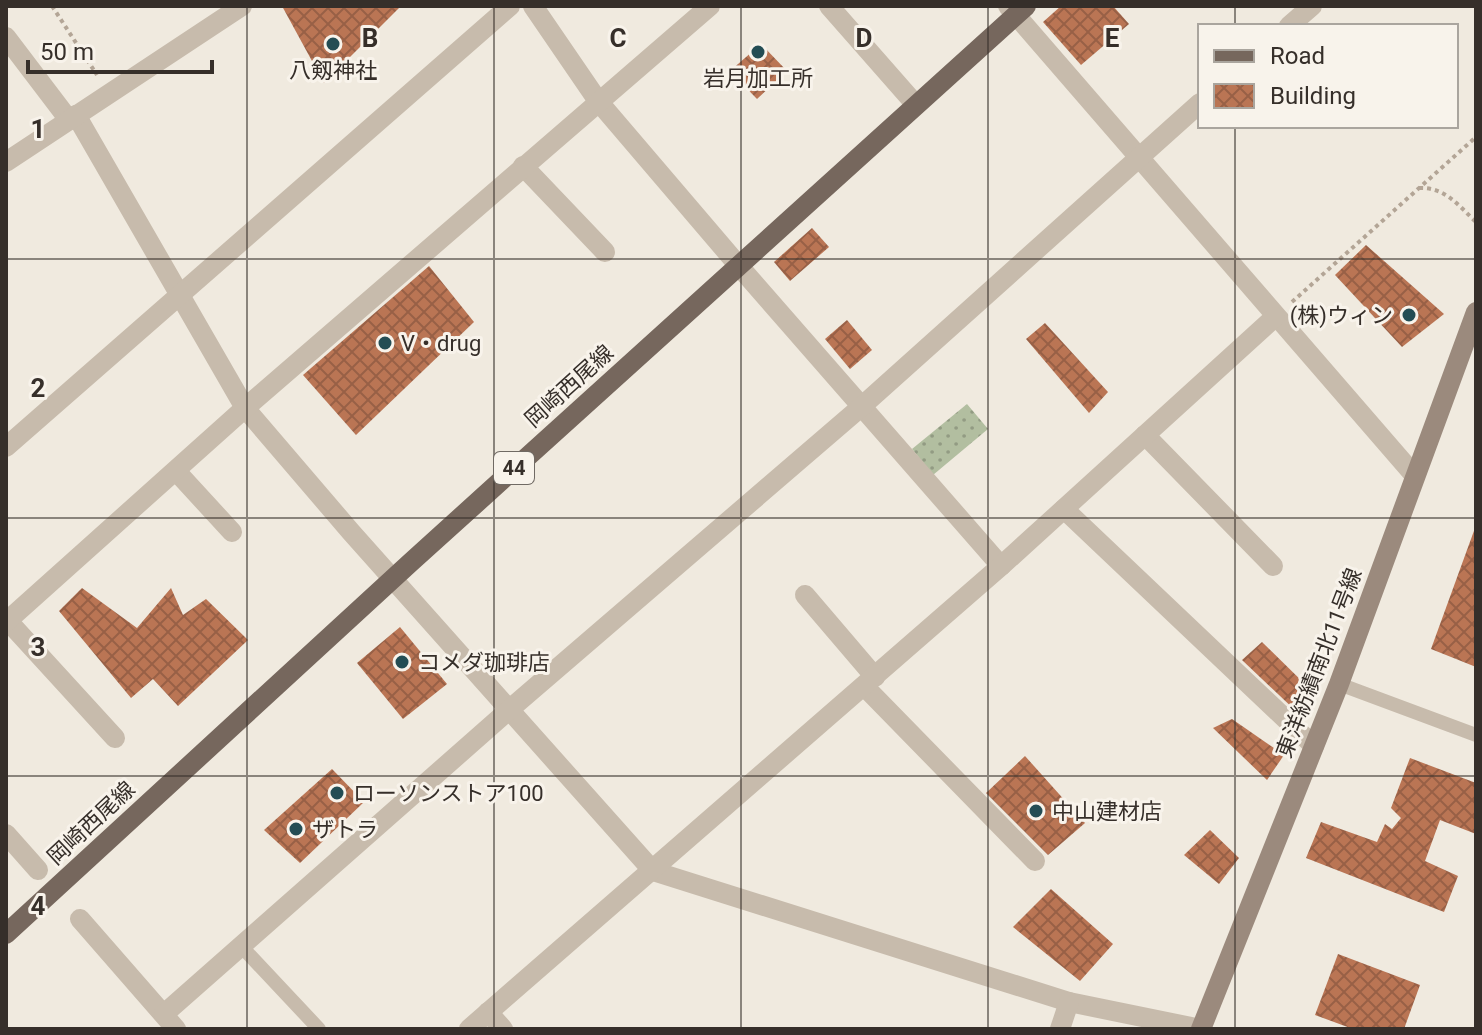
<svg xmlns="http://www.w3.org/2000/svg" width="1482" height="1035" font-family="Roboto,'Noto Sans JP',sans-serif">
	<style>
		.park { fill: url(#park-dots) }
		.building { fill: url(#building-cross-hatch) }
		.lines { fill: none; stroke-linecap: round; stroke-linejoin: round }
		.path { stroke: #b3a596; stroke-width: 4; stroke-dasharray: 4 4; stroke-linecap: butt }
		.lane { stroke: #c7bbac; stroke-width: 14 }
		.street { stroke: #c7bbac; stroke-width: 20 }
		.secondary { stroke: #9b8a7d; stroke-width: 20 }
		.primary { stroke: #76675d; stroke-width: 20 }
		.grid { fill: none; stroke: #362f2a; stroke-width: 2; stroke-opacity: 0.55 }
		.poi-dot { fill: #244d54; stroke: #f8f3eb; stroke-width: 3 }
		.labels { text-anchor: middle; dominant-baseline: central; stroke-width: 6; stroke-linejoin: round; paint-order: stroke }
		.shield { fill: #f8f3eb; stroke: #706a64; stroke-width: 2 }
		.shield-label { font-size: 20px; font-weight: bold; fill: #362f2a }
		.poi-label { font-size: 22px; fill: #362f2a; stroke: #f8f3eb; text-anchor: start }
		.street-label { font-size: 22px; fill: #362f2a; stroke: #f8f3eb }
		.grid-label { font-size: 26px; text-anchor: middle; font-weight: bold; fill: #362f2a; stroke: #f8f3eb; stroke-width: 6; stroke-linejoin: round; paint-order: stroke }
	</style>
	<defs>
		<pattern id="park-dots" width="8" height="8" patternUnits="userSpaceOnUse" patternTransform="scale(2)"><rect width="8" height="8" fill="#b2bea0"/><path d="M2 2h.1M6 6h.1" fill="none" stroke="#929b83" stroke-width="1.8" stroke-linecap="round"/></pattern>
		<pattern id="building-cross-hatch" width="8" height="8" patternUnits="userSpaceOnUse" patternTransform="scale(2)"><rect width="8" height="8" fill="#ba7554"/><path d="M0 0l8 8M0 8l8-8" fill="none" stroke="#986046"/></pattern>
	</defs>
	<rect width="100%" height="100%" fill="#f0eadf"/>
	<polygon class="park" points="967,404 988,429 933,475 912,449"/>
	<g class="building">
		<polygon points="282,6 401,6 324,83"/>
		<polygon points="1061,6 1113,6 1129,24 1081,65 1043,22"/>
		<polygon points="761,44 787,71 757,99 730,71"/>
		<polygon points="812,228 829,247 790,281 774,262"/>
		<polygon points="1366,245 1444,314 1402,347 1335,275"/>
		<polygon points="429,266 474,322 356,435 303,375"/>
		<polygon points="847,320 872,350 850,369 825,339"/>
		<polygon points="1045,323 1108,392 1089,413 1026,339"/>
		<polygon points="1475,528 1476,528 1476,667 1431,649"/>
		<polygon points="82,588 137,628 171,588 183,615 206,599 248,640 178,706 153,679 131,698 59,611"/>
		<polygon points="400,627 447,684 403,719 357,663"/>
		<polygon points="1262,642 1312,691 1298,713 1242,660"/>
		<polygon points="1232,719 1284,755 1267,780 1213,728"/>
		<polygon points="1025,756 1085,823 1048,855 986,793"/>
		<polygon points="1410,758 1476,783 1476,834 1440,820 1425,861 1458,876 1444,912 1306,858 1321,822 1377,842 1385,824 1392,829 1401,818 1391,808"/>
		<polygon points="332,769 364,802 300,863 264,830"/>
		<polygon points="1210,830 1239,858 1219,884 1184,855"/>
		<polygon points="1051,889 1113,944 1080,981 1013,927"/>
		<polygon points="1338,954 1420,985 1404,1029 1353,1029 1315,1015"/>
	</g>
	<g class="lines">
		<g class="path">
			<polyline points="52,6 97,75"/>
			<path d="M 1419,188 C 1445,187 1458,205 1476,222"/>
			<polyline points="1292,302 1476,137"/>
		</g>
		<g class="lane">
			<polyline points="1339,684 1476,735"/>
			<polyline points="241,946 319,1029"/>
		</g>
		<g class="street">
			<polyline points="533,6 598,101 738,265 1001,566"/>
			<polyline points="829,6 916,105"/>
			<polyline points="1008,6 1415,476"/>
			<polyline points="1289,26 1312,6"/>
			<polyline points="6,37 69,120"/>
			<polyline points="76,115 245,408 351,532 653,871 1069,1002 1201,1029"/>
			<polyline points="6,162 242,6"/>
			<polyline points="523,166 605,252"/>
			<polyline points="1145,435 1273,566"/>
			<polyline points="6,447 510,6"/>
			<polyline points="176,471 232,532"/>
			<polyline points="1064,509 1314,746"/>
			<polyline points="805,595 875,677"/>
			<polyline points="8,621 115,738"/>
			<polyline points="6,622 245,408 710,6"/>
			<polyline points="864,686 1035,861"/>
			<polyline points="6,834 38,870"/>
			<polyline points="80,919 176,1029"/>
			<polyline points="488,1012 503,1029"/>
			<polyline points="164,1014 510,709 861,407 1200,103"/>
			<polyline points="469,1029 1001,566 1275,317"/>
			<polyline points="1060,1029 1069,1002"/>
		</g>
		<polyline class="secondary" points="1201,1029 1339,684 1476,312"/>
		<polyline class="primary" points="6,934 410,563 1026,6"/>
	</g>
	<path class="grid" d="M 247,6 L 247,1029M 494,6 L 494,1029M 741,6 L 741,1029M 988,6 L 988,1029M 1235,6 L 1235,26M 1235,126 L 1235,1029M 6,259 L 1476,259M 6,518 L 1476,518M 6,776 L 1476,776"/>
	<g class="poi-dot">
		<circle cx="333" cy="44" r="8"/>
		<circle cx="758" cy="52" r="8"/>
		<circle cx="1409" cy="315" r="8"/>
		<circle cx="385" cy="343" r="8"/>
		<circle cx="402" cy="662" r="8"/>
		<circle cx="337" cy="793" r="8"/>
		<circle cx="1036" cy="811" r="8"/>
		<circle cx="296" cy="829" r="8"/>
	</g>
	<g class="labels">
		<rect class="shield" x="494" y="452" width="40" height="32" rx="6"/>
		<g class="shield-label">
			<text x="514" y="468">44</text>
		</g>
		<g class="poi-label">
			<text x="333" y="70" text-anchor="middle">八剱神社</text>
			<text x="758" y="78" text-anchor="middle">岩月加工所</text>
			<text x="1393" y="315" text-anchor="end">(株)ウィン</text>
			<text x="401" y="343">V・drug</text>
			<text x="418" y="662">コメダ珈琲店</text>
			<text x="353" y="793">ローソンストア100</text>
			<text x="1052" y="811">中山建材店</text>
			<text x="312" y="829">ザトラ</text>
		</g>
		<g class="street-label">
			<text transform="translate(569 386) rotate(-42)">岡崎西尾線</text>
			<text transform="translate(1319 663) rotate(-69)">東洋紡績南北11号線</text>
			<text transform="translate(91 823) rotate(-43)">岡崎西尾線</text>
		</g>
	</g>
	<g class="grid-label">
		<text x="370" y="47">B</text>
		<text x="618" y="47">C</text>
		<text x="864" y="47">D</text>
		<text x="1112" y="47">E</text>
		<text x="38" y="138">1</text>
		<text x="38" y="397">2</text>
		<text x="38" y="656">3</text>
		<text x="38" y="915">4</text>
	</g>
	<rect width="1482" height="1035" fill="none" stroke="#362f2a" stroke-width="16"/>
	<rect x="1198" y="24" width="260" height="104" fill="#f8f3eb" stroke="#aaa59e" stroke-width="2"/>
	<rect x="1214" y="50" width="40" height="12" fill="#76675d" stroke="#aaa59e" stroke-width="2"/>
	<text x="1270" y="64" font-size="24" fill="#362f2a">Road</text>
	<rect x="1214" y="84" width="40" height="24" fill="url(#building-cross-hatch)" stroke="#aaa59e" stroke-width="2"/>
	<text x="1270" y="104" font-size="24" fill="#362f2a">Building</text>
	<path d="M28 60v12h184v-12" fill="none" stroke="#362f2a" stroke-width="4"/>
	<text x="40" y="60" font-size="24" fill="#362f2a" stroke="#f8f3eb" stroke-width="6" paint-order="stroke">50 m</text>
</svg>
